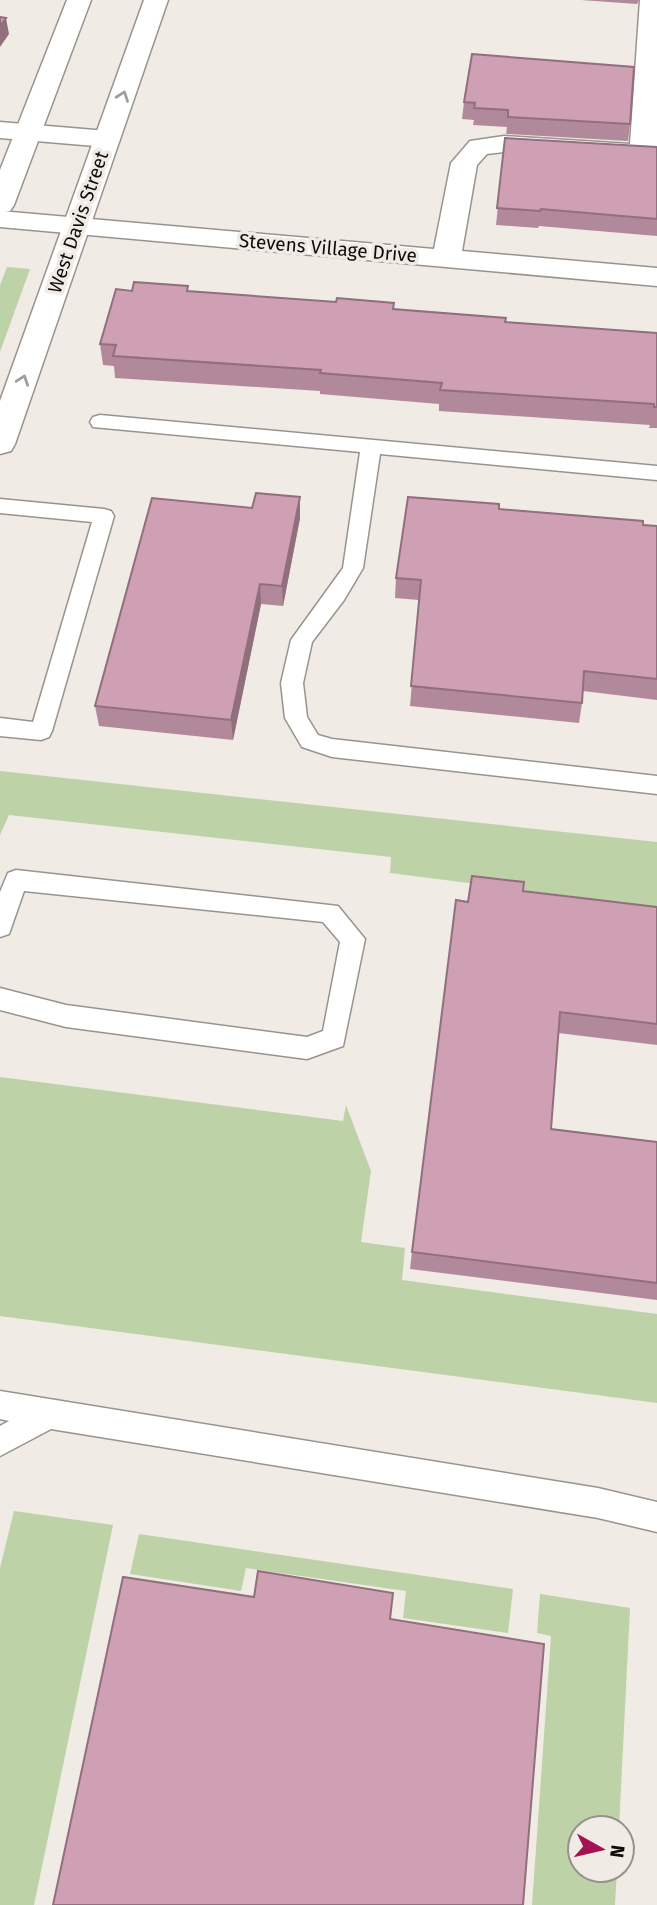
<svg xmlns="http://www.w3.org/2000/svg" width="657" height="1905" font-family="'Fira Sans',sans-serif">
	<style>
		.green { fill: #bed2a7 }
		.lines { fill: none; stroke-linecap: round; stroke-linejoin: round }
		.lane-casing { stroke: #99938e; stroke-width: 3 }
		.street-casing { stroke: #99938e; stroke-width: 3 }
		.secondary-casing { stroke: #99938e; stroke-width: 3 }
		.lane { fill: #fff; fill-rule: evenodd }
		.street { fill: #fff; fill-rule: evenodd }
		.secondary { fill: #fff; fill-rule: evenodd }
		.wall { fill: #b2899a }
		.shaded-wall { fill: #916f7d }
		.building { fill: #cf9fb3; stroke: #916f7d; stroke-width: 2 }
		.oneway { stroke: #9f9e9d }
		.labels { text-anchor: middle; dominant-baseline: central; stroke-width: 7; stroke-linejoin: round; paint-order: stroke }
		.far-street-label { font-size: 19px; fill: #0e0c0a; stroke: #f1ebe5 }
	</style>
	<rect width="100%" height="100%" fill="#f1ebe5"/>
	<g class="green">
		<polygon points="7,267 30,269 0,352 0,285"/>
		<polygon points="0,771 657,842 657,907 390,873 391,857 9,815 0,835"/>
		<polygon points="0,1077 343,1121 346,1105 371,1171 361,1242 405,1248 402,1280 657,1314 657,1403 0,1316"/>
		<polygon points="14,1511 113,1525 34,1905 0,1905 0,1568"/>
		<polygon points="139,1534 513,1589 508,1633 403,1618 406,1591 246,1568 241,1591 130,1574"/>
		<polygon points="540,1594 630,1608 619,1828 580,1828 580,1870 617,1870 615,1905 532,1905 551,1636 537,1633"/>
	</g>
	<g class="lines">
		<g class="lane-casing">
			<g id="lane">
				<polygon points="100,415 657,466 657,480 380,454 363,568 344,600 312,642 303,683 307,717 318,735 332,739 657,776 657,794 332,757 302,747 285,718 281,683 291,640 343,568 360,452 93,427 90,422 93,417"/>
				<polygon points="0,499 104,509 111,511 114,516 52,731 49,737 41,740 0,736 0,718 33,722 92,522 0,513"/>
				<polygon points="16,870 338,906 365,939 343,1046 307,1059 66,1027 0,1010 0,988 66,1005 307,1037 323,1031 340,942 323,922 24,891 9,934 0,937 0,892 8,873"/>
				<polygon points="0,1391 598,1488 657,1502 657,1532 598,1518 51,1429 0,1456 0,1426 9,1421 0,1419"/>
			</g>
		</g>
		<g class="street-casing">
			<g id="street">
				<polygon points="640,0 657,0 657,162 504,152 487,154 477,165 462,251 657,268 657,286 0,227 0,211 434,249 451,163 470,141 504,136 630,144"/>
				<polygon points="0,122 107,131 116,133 120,139 116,145 107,147 0,138"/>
			</g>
		</g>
		<g class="secondary-casing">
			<g id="secondary">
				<polygon points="67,0 91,0 14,205 10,211 0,213 0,170"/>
				<polygon points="144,0 168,0 15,444 11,451 0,454 0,401"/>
			</g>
		</g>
		<use href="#lane" class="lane"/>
		<use href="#street" class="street"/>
		<use href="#secondary" class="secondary"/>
	</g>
	<g class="wall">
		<polygon points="581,0 639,0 637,4"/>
		<polygon points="472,54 630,124 628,141 506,134 507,127 473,125 474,120 462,119 464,102"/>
		<polygon points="505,138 657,147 657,236 539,226 538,228 496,225"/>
		<polygon points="132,291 189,291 394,309 505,322 657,333 657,428 649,428 650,425 439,411 439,404 320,394 320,391 115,378 114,366 103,365 100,344"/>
		<polygon points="252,508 300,518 283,606 261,604 233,740 99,726 95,706"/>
		<polygon points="499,509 657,526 657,700 583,691 582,703 579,723 410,706 419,600 395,598 396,578"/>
		<polygon points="523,891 657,907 657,1045 558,1033 551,1129 657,1142 657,1300 410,1269 412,1252 468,902"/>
	</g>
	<g class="shaded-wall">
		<polygon points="6,18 9,34 0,47 0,26"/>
		<polygon points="300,497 300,518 283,606 282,586"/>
		<polygon points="260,584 261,604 233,740 231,720"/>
	</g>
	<g class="building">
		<polygon points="0,17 6,18 0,26"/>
		<polygon points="472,54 634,67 630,124 508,117 508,110 474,108 475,103 464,102"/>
		<polygon points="505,138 657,147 657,219 541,209 540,211 497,208"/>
		<polygon points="134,282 188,286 187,291 336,302 337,298 394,303 393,309 506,318 505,322 657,333 657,407 654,407 654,404 440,390 442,383 320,373 321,370 113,356 116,345 100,344 116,289 132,291"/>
		<polygon points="256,493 300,497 282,586 260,584 231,720 95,706 152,498 252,508"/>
		<polygon points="408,497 499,504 499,509 643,521 643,525 657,526 657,679 584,671 582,703 411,686 421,580 396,578"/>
		<polygon points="472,876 524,882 523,891 657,907 657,1024 560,1012 551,1129 657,1142 657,1283 412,1252 456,900 468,902"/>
		<polygon points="258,1571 393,1593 390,1619 544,1644 523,1905 53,1905 123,1577 254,1597"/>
	</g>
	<defs><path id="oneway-chevron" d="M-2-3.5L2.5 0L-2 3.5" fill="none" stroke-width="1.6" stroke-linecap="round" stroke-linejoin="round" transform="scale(1.75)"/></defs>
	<g class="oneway">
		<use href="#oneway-chevron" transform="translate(123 96) rotate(-70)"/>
		<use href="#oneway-chevron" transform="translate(23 380) rotate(-71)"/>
	</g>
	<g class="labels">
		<g class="far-street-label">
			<text transform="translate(78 222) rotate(-71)">West Davis Street</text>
			<text transform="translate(328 248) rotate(5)">Stevens Village Drive</text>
		</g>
	</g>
	<g transform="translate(601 1849) rotate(98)"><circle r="33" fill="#f1ebe5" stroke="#96928d" stroke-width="2"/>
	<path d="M0-5L12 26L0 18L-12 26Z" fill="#a41252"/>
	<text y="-10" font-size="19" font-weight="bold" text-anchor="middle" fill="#0e0c0a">N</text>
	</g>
</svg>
